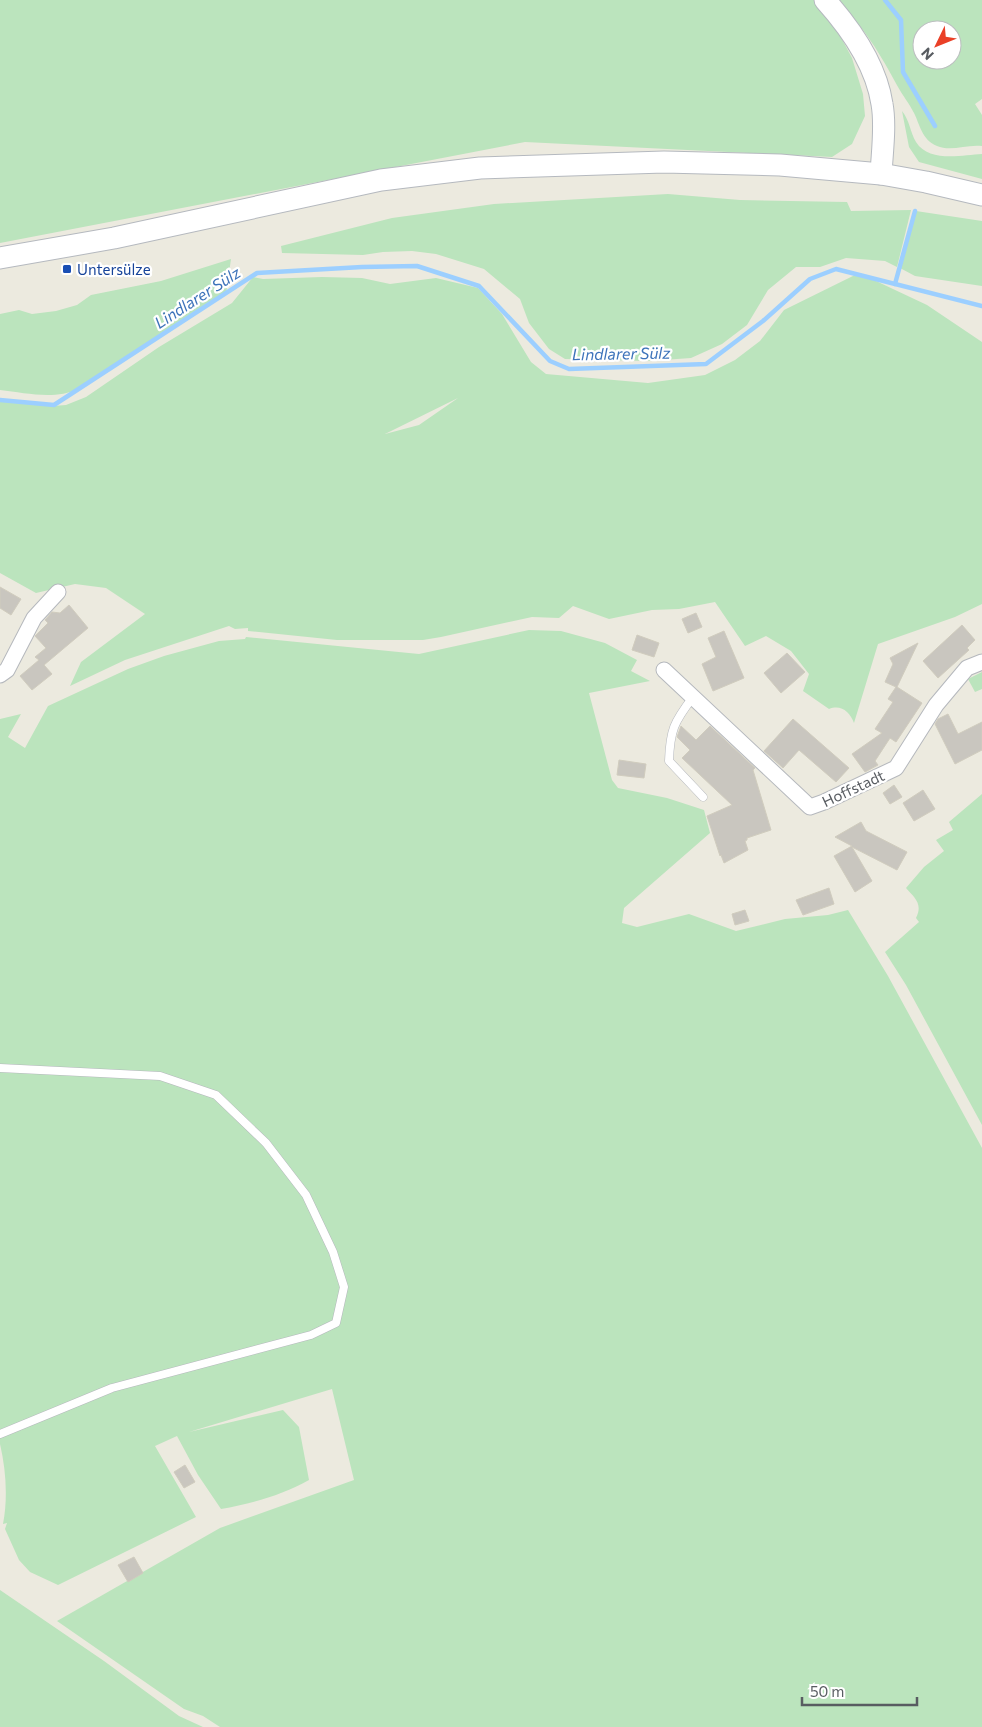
<svg xmlns="http://www.w3.org/2000/svg" width="982" height="1727" font-family="Commissioner,sans-serif">
	<style>
		.green { fill: #bbe4bd; fill-rule: evenodd }
		.lines { fill: none; stroke-linecap: round; stroke-linejoin: round }
		.stream { stroke: #9ccfff; stroke-width: 4.5 }
		.building { fill: #c9c6bf; stroke: #d0ccbe }
		.lane-casing { stroke: #b5b8bd; stroke-width: 9 }
		.street-casing { stroke: #b5b8bd; stroke-width: 17 }
		.secondary-casing { stroke: #b5b9bf; stroke-width: 23 }
		.lane { stroke: #fff; stroke-width: 8 }
		.street { stroke: #fff; stroke-width: 15 }
		.secondary { stroke: #fff; stroke-width: 21 }
		.transit-dot { fill: #1a4fb4; stroke: #fff; stroke-width: 2 }
		.labels { text-anchor: middle; dominant-baseline: central; stroke-width: 4.5; stroke-linejoin: round; paint-order: stroke }
		.transit-label { font-size: 15px; fill: #164399; stroke: #fff; text-anchor: start }
		.street-label { font-size: 15px; fill: #585c61; stroke: #fff }
		.water-label { font-size: 16px; font-style: italic; fill: #3d73ba; stroke: #fff }
	</style>
	<rect width="100%" height="100%" fill="#eceadf"/>
	<g class="green">
		<polygon points="0,0 814,0 836,28 852,58 863,94 865,116 852,144 832,157 525,142 0,243"/>
		<path d="M 836,0 L 982,0 L 982,99 L 975,104 L 982,115 L 982,146 C 967,144 951,152 937,146 C 922,140 920,125 914,113 C 909,103 903,96 898,87 C 879,52 865,28 836,0 ZM 922,30 L 952,30 L 952,60 L 922,60 Z"/>
		<path d="M 902,111 C 910,121 910,132 916,142 C 929,163 962,155 982,154 L 982,179 L 919,162 L 909,147 Z"/>
		<polygon points="668,194 740,200 847,202 851,211 911,210 897,267 885,261 846,258 820,267 796,267 768,290 747,325 722,344 691,358 649,361 565,359 549,349 529,323 520,299 484,269 436,254 412,251 383,252 363,255 282,253 281,246 392,218 494,204"/>
		<polygon points="916,211 982,221 982,286 915,276 900,268"/>
		<path d="M 231,259 L 226,294 L 150,342 L 79,389 C 54,400 26,393 0,390 L 0,314 L 19,310 L 32,314 L 56,311 L 77,305 L 91,295 L 161,281 Z"/>
		<path d="M 859,273 L 927,305 L 982,342 L 982,604 L 955,617 L 878,644 L 854,723 C 850,712 841,704 829,709 L 803,691 L 809,674 L 791,651 L 766,636 L 745,646 L 715,602 L 679,609 L 652,610 L 609,619 L 573,606 L 559,618 L 532,617 L 441,637 L 423,640 L 337,640 L 248,631 L 248,628 L 235,629 L 229,626 L 125,660 L 70,686 L 81,662 L 145,614 L 106,588 L 75,584 L 36,593 L 0,573 L 0,401 L 53,406 L 66,405 L 86,397 L 159,347 L 232,303 L 253,277 L 263,279 L 322,277 L 362,278 L 390,284 L 436,278 L 478,288 L 502,314 L 531,362 L 546,374 L 648,383 L 705,375 L 735,360 L 760,341 L 784,310 ZM 458,398 L 419,425 L 385,434 Z"/>
		<path d="M 529,630 L 561,631 L 605,643 L 637,660 L 631,671 L 650,681 L 589,693 L 612,780 L 618,788 L 667,798 L 704,810 L 710,833 L 624,908 L 622,923 L 637,927 L 689,914 L 736,931 L 785,919 L 828,915 L 848,910 L 888,976 L 982,1148 L 982,1727 L 220,1727 L 203,1716 L 184,1709 L 57,1621 L 220,1528 L 354,1480 L 332,1389 L 189,1432 L 283,1410 L 299,1427 L 309,1480 C 282,1495 251,1504 221,1509 L 198,1475 L 177,1436 L 155,1446 L 196,1517 L 58,1585 L 30,1572 L 19,1560 L 5,1529 L 7,1523 L 3,1524 C 8,1498 6,1470 0,1444 L 0,719 L 21,714 L 8,737 L 25,748 L 48,706 L 128,669 L 164,656 L 219,641 L 245,639 L 246,637 L 419,654 Z"/>
		<polygon points="982,672 982,689 975,692 968,679"/>
		<path d="M 982,794 L 982,1125 L 906,985 L 885,952 L 919,922 L 916,918 C 923,904 915,898 906,888 L 924,867 L 944,851 L 936,840 L 953,830 L 949,822 Z"/>
		<polygon points="0,1590 104,1661 179,1716 203,1727 0,1727"/>
	</g>
	<g class="lines">
		<g class="stream">
			<polyline points="885,0 901,20 903,72 935,126"/>
			<polyline points="895,284 915,211"/>
			<polyline points="0,400 54,405 257,273 362,267 417,266 479,286 550,361 569,369 706,364 763,321 810,279 836,269 982,306"/>
		</g>
	</g>
	<g class="building">
		<polygon points="0,587 21,599 11,615 0,608"/>
		<polygon points="69,605 88,628 44,665 52,674 32,690 20,676 39,660 35,657 46,648 35,636 48,623 45,620 52,612 60,613"/>
		<polygon points="696,613 702,627 688,633 682,619"/>
		<polygon points="962,625 975,640 967,648 969,650 938,678 923,661"/>
		<polygon points="724,631 744,678 713,691 702,664 716,657 708,638"/>
		<polygon points="637,635 659,643 654,657 632,650"/>
		<polygon points="918,643 897,687 922,703 896,742 890,738 875,761 878,765 865,772 852,754 882,733 875,729 893,702 888,699 896,687 885,682 893,664 890,658"/>
		<polygon points="787,653 805,672 781,693 764,673"/>
		<polygon points="948,714 958,734 982,722 982,750 955,764 935,724 938,719"/>
		<polygon points="793,719 849,768 836,782 799,750 783,768 764,751"/>
		<polygon points="681,726 696,740 710,726 755,768 753,770 771,830 747,838 747,840 745,841 748,850 724,863 721,855 720,856 707,816 732,805 682,758 690,750 677,737"/>
		<polygon points="619,760 646,764 644,778 617,775"/>
		<polygon points="894,785 902,797 890,804 883,793"/>
		<polygon points="923,790 935,809 914,821 903,803"/>
		<polygon points="861,822 866,831 907,852 897,870 852,847 872,881 855,892 834,856 852,846 835,837"/>
		<polygon points="829,888 834,904 803,915 796,900"/>
		<polygon points="745,910 749,921 735,925 732,914"/>
		<polygon points="185,1465 195,1482 184,1488 174,1472"/>
		<polygon points="134,1557 143,1573 128,1582 118,1565"/>
	</g>
	<g class="lines">
		<g class="lane-casing">
			<g id="lane">
				<path d="M 693,697 C 674,722 670,730 669,761 L 703,797"/>
				<polyline points="0,1068 160,1076 216,1095 266,1143 306,1195 333,1252 344,1287 336,1323 311,1335 112,1388 0,1434"/>
			</g>
		</g>
		<g class="street-casing">
			<g id="street">
				<polyline points="664,670 810,807 824,802 896,768 936,705 967,668 982,662"/>
				<polyline points="0,675 7,670 34,618 58,592"/>
			</g>
		</g>
		<g class="secondary-casing">
			<g id="secondary">
				<path d="M 825,0 C 851,29 876,64 882,104 C 886,126 882,153 881,174"/>
				<polyline points="0,258 114,238 381,180 480,168 664,162 780,165 881,174 926,182 982,195"/>
			</g>
		</g>
		<use href="#lane" class="lane"/>
		<use href="#street" class="street"/>
		<use href="#secondary" class="secondary"/>
	</g>
	<rect class="transit-dot" x="62" y="264" width="10" height="10" rx="2.5"/>
	<g class="labels">
		<g class="transit-label">
			<text x="77" y="269">Untersülze</text>
		</g>
		<g class="street-label">
			<text transform="translate(853 788) rotate(-25)">Hoffstadt</text>
		</g>
		<g class="water-label">
			<text transform="translate(197 297) rotate(-33)">Lindlarer Sülz</text>
			<text transform="translate(621 353) rotate(-1)">Lindlarer Sülz</text>
		</g>
	</g>
	<g transform="translate(937 45) rotate(227)"><circle r="24" fill="#ffffff" stroke="#bcbec0"/>
	<path d="M0-4L9 19L0 12L-9 19Z" fill="#ea4027"/>
	<text y="-8" font-size="14" font-weight="bold" text-anchor="middle" fill="#585c61">N</text>
	</g>
	<path d="M802 1697v8h115v-8" fill="none" stroke="#585c61" stroke-width="2.5"/>
	<text x="810" y="1697" font-size="15" fill="#585c61" stroke="#ffffff" stroke-width="4" paint-order="stroke">50 m</text>
</svg>
